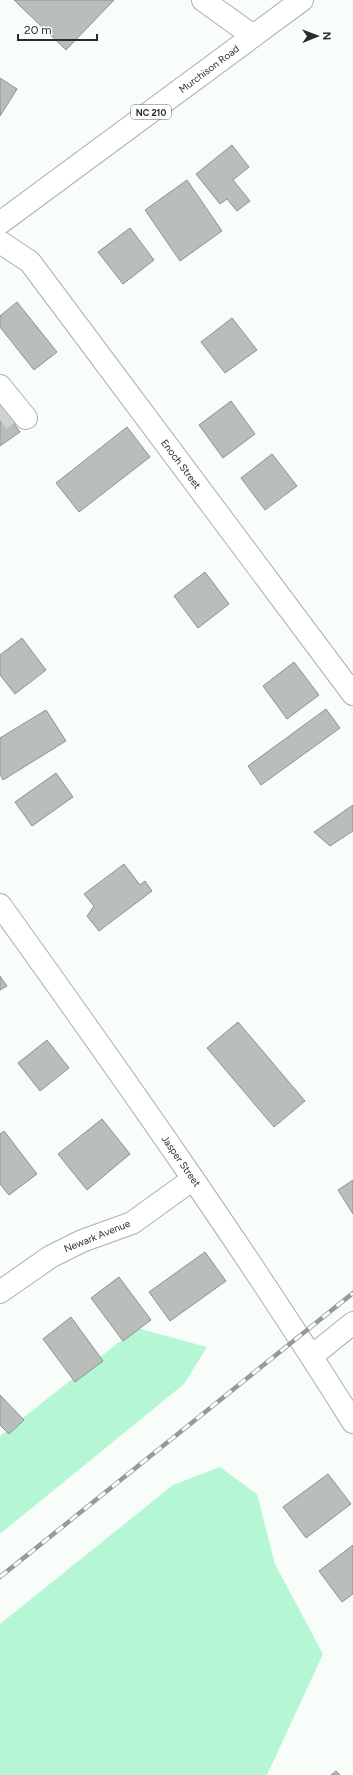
<svg xmlns="http://www.w3.org/2000/svg" width="353" height="1775" font-family="Figtree,sans-serif">
	<style>
		.green { fill: #b5f7d5 }
		.building { fill: #b9bebb; stroke: #8e9390 }
		.lines { fill: none; stroke-linecap: round; stroke-linejoin: round }
		.minor-tunnel { stroke: #cfd3d1; stroke-width: 22; stroke-dasharray: 22 11; stroke-linecap: butt }
		.minor-casing { stroke: #abb0ad; stroke-width: 24 }
		.major-casing { stroke: #abb0ad; stroke-width: 24 }
		.minor { stroke: #fff; stroke-width: 22 }
		.major { stroke: #fff; stroke-width: 22 }
		.rail-casing { stroke: #969a98; stroke-width: 4.5 }
		.rail { stroke: #fff; stroke-width: 3; stroke-dasharray: 9; stroke-linecap: butt }
		.labels { text-anchor: middle; dominant-baseline: central; stroke-width: 3.5; stroke-linejoin: round; paint-order: stroke }
		.shield { fill: #fff; stroke: #6b6c6b; stroke-width: 1 }
		.shield-label { font-size: 9px; font-weight: bold; fill: #2b2d2c }
		.street-label { font-size: 10px; fill: #2b2d2c; stroke: #fff }
	</style>
	<rect width="100%" height="100%" fill="#f8fdfa"/>
	<g class="green">
		<polygon points="137,1328 207,1347 184,1384 0,1534 0,1436"/>
		<polygon points="220,1467 257,1494 275,1564 323,1654 267,1775 0,1775 0,1624 173,1485"/>
	</g>
	<g class="building">
		<polygon points="14,0 114,0 66,50"/>
		<polygon points="0,78 17,89 0,116"/>
		<polygon points="232,145 249,167 233,180 250,201 237,211 227,199 220,204 196,174"/>
		<polygon points="187,180 222,231 180,261 145,210"/>
		<polygon points="130,228 154,260 123,284 98,252"/>
		<polygon points="17,302 57,352 34,370 0,327 0,316"/>
		<polygon points="232,318 257,350 225,373 201,342"/>
		<polygon points="231,401 255,434 223,458 199,425"/>
		<polygon points="0,403 20,432 0,446"/>
		<polygon points="127,427 150,457 79,512 56,483"/>
		<polygon points="272,454 297,486 265,510 241,478"/>
		<polygon points="205,572 229,604 198,628 174,596"/>
		<polygon points="22,638 46,670 15,694 0,675 0,655"/>
		<polygon points="294,662 319,695 287,719 263,686"/>
		<polygon points="326,709 340,728 261,785 248,766"/>
		<polygon points="46,710 66,741 3,780 0,774 0,738"/>
		<polygon points="56,773 73,797 32,826 15,802"/>
		<polygon points="353,805 353,831 330,846 314,832"/>
		<polygon points="124,864 140,885 145,881 152,891 99,931 87,916 94,906 84,894"/>
		<polygon points="0,976 7,986 0,990"/>
		<polygon points="238,1022 305,1101 274,1127 207,1048"/>
		<polygon points="47,1040 69,1068 40,1091 18,1063"/>
		<polygon points="102,1119 130,1154 87,1190 58,1154"/>
		<polygon points="4,1131 37,1174 9,1195 0,1184 0,1134"/>
		<polygon points="353,1180 353,1214 338,1190"/>
		<polygon points="205,1252 226,1281 170,1321 149,1292"/>
		<polygon points="119,1277 151,1320 123,1341 91,1298"/>
		<polygon points="71,1317 103,1361 75,1382 43,1339"/>
		<polygon points="0,1395 24,1420 9,1434 0,1425"/>
		<polygon points="328,1474 351,1504 306,1538 283,1507"/>
		<polygon points="353,1545 353,1594 342,1602 319,1571"/>
		<polygon points="336,1771 340,1775 331,1775"/>
	</g>
	<g class="lines">
		<polyline class="minor-tunnel" points="0,420 8,414"/>
		<g class="minor-casing">
			<g id="minor">
				<polyline points="203,0 253,36"/>
				<polyline points="0,242 30,262 353,694"/>
				<polyline points="0,386 26,418"/>
				<path d="M 0,905 C 122,1075 242,1245 353,1422"/>
				<polyline points="0,1292 50,1257 82,1241 132,1223 193,1179"/>
				<polyline points="312,1356 353,1323"/>
			</g>
		</g>
		<g class="major-casing">
			<polyline id="major" points="0,223 302,0"/>
		</g>
		<use href="#minor" class="minor"/>
		<use href="#major" class="major"/>
		<g class="rail-casing">
			<polyline id="rail" points="0,1577 353,1293"/>
		</g>
		<use href="#rail" class="rail"/>
	</g>
	<g class="labels">
		<rect class="shield" x="131" y="105" width="40" height="14" rx="3"/>
		<g class="shield-label">
			<text x="151" y="112">NC 210</text>
		</g>
		<g class="street-label">
			<text transform="translate(209 69) rotate(-37)">Murchison Road</text>
			<text transform="translate(181 464) rotate(53)">Enoch Street</text>
			<text transform="translate(181 1161) rotate(55)">Jasper Street</text>
			<text transform="translate(97 1236) rotate(-22)">Newark Avenue</text>
		</g>
	</g>
	<g transform="translate(317 36) rotate(89)" stroke="#ffffff" stroke-width="3" paint-order="stroke">
	<path d="M0-3L7 15L0 10L-7 15Z" fill="#2b2d2c"/>
	<text y="-6" font-size="11" font-weight="bold" text-anchor="middle" fill="#2b2d2c">N</text>
	</g>
	<path d="M18 34v6h79v-6" fill="none" stroke="#2b2d2c" stroke-width="2"/>
	<text x="24" y="34" font-size="12" fill="#2b2d2c" stroke="#ffffff" stroke-width="3" paint-order="stroke">20 m</text>
</svg>
